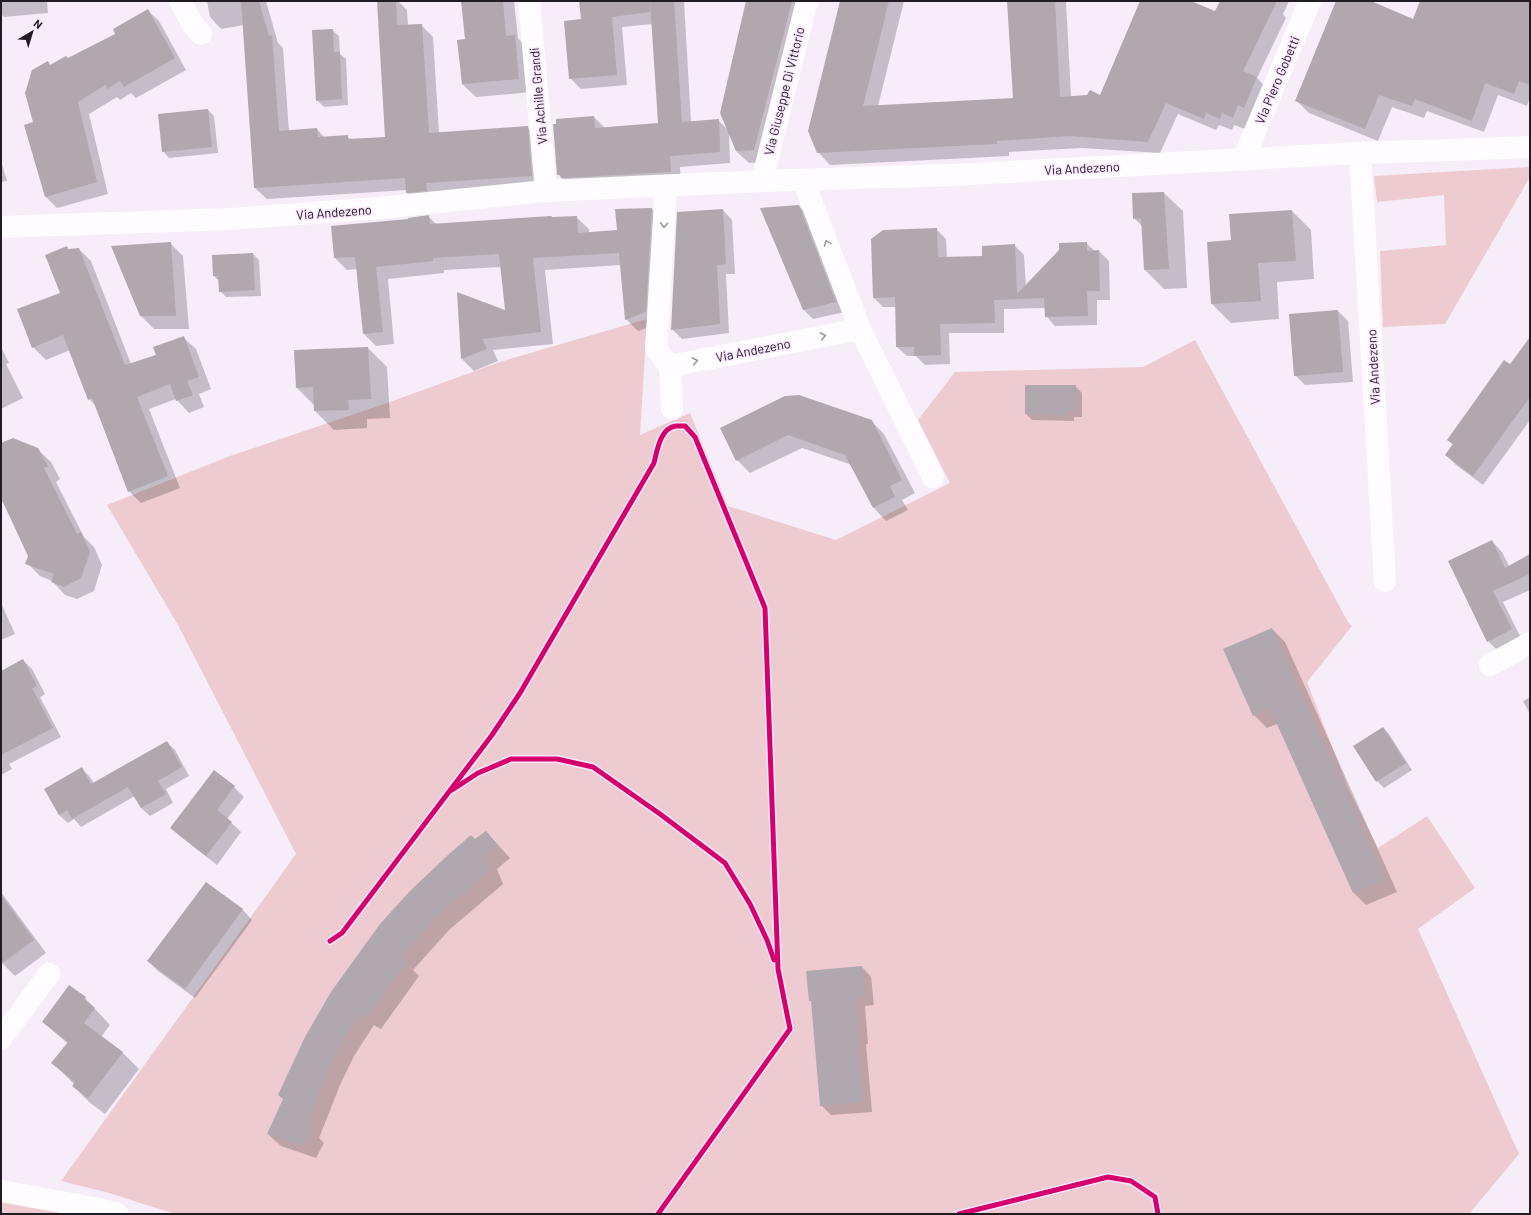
<svg xmlns="http://www.w3.org/2000/svg" width="1531" height="1215" font-family="Barlow,sans-serif">
	<style>
		.green { fill: #edcbd0 }
		.shadow { fill: #0003 }
		.building { fill: #b0a7af }
		.lines { fill: none; stroke-linecap: round; stroke-linejoin: round }
		.street { stroke: #fefcfe; stroke-width: 22 }
		.secondary { stroke: #fefcfe; stroke-width: 22 }
		.cycleway-casing { stroke: #fae8fe; stroke-width: 8 }
		.cycleway { stroke: #d6006c; stroke-width: 5 }
		.oneway { stroke: #9b979b }
		.labels { text-anchor: middle; dominant-baseline: central; stroke-width: 3; stroke-linejoin: round; paint-order: stroke }
		.street-label { font-size: 13px; fill: #211b23; stroke: #fae8fe }
	</style>
	<rect width="100%" height="100%" fill="#f6edf9"/>
	<g class="green">
		<polygon points="1530,167 1530,177 1445,324 1383,327 1380,251 1446,245 1444,195 1377,202 1374,176"/>
		<polygon points="647,319 640,435 690,413 728,506 836,540 950,483 918,420 955,372 1143,367 1195,340 1348,622 1352,626 1307,682 1349,790 1378,848 1427,816 1475,888 1418,929 1519,1154 1469,1214 175,1214 109,1193 61,1181 296,854 178,625 107,505 230,456 387,403 503,361"/>
		<polygon points="1,1200 70,1214 1,1214"/>
	</g>
	<g class="shadow">
		<polygon points="1,1 47,1 48,13 4,17 1,14"/>
		<polygon points="207,1 266,1 278,43 283,48 289,131 317,129 325,138 347,136 351,140 386,138 378,1 398,1 407,10 408,26 421,25 433,37 439,133 527,127 539,139 543,188 419,204 407,192 407,190 267,199 255,188 244,25 221,29 210,17"/>
		<polygon points="462,1 514,1 518,38 528,49 532,92 476,97 462,84 466,40"/>
		<polygon points="580,1 684,1 691,122 718,120 727,129 747,1 808,1 767,162 749,163 736,151 729,133 730,163 680,167 681,182 569,185 558,174 594,117 605,128 659,124 653,24 622,27 627,85 581,89 570,78 582,20"/>
		<polygon points="841,1 904,1 878,106 1014,99 1008,1 1066,1 1071,97 1101,96 1141,1 1188,1 1215,13 1221,1 1289,1 1283,14 1286,18 1257,78 1269,90 1245,129 1234,125 1232,130 1219,125 1216,130 1178,114 1160,153 1082,148 1009,152 1009,156 830,165 818,152"/>
		<polygon points="1337,1 1368,1 1414,20 1421,1 1530,1 1530,97 1527,106 1498,95 1484,132 1427,111 1424,118 1392,107 1378,141 1309,113 1296,100"/>
		<polygon points="147,10 159,21 186,70 136,98 131,93 120,100 117,97 89,114 108,194 57,208 46,197 35,122 48,62 51,66 68,59 116,34"/>
		<polygon points="332,30 339,36 340,54 346,59 348,105 324,107 317,100"/>
		<polygon points="208,110 214,116 218,153 169,158 163,151"/>
		<polygon points="1,161 7,181 1,182"/>
		<polygon points="1164,193 1183,211 1187,288 1164,289 1145,270 1143,227 1134,218"/>
		<polygon points="799,206 809,216 845,312 813,319 803,309"/>
		<polygon points="652,209 664,221 657,324 638,331 626,319 621,265 545,270 553,344 493,350 498,361 474,371 462,359 458,294 507,312 502,267 444,270 444,273 388,279 394,344 376,346 364,334 357,269 347,270 335,258 332,227 410,220 429,217 437,225 576,217 589,229 589,233 618,231"/>
		<polygon points="723,210 732,220 735,274 726,274 729,333 682,339 672,329"/>
		<polygon points="1292,211 1311,230 1314,279 1277,282 1279,319 1231,323 1212,304 1208,243 1232,241"/>
		<polygon points="936,229 946,239 947,257 983,257 1015,246 1024,255 1026,287 1086,243 1095,251 1099,251 1109,261 1110,300 1097,300 1097,325 1055,326 1046,316 1045,308 1004,309 1004,333 949,333 950,364 925,365 916,356 907,356 897,347 896,307 883,307 874,298"/>
		<polygon points="170,243 183,256 189,329 154,329 141,316"/>
		<polygon points="67,247 69,250 79,249 91,261 131,364 157,355 183,337 196,349 211,389 199,394 204,407 189,413 176,399 149,409 180,488 141,503 129,491 96,406 89,399 70,350 46,360 33,347 61,293"/>
		<polygon points="253,254 259,260 261,296 226,297 220,291 219,281 214,276"/>
		<polygon points="1338,311 1348,321 1353,382 1305,385 1295,375 1291,315"/>
		<polygon points="1,347 9,363 6,364 23,398 1,409"/>
		<polygon points="368,348 387,367 390,418 367,419 367,428 334,430 315,411 315,406 297,388 295,351"/>
		<polygon points="1530,359 1530,420 1483,485 1456,465 1446,455 1453,445 1448,440 1511,365"/>
		<polygon points="1026,386 1075,386 1082,393 1082,417 1074,417 1074,421 1032,420 1026,414"/>
		<polygon points="871,421 884,434 915,493 902,500 908,510 886,521 874,508 852,465 802,448 750,473 737,460 721,428"/>
		<polygon points="1,444 37,449 51,462 60,479 56,482 84,537 94,547 102,565 94,591 77,599 65,595 52,581 40,576 27,563 29,556 5,503 1,501"/>
		<polygon points="1492,541 1502,552 1509,566 1530,555 1530,590 1503,602 1522,640 1499,652 1488,641"/>
		<polygon points="1,603 15,634 1,640"/>
		<polygon points="1272,629 1285,642 1397,892 1366,905 1353,892 1277,724 1267,728 1254,715"/>
		<polygon points="23,660 32,669 45,694 40,697 61,737 9,764 12,769 1,775 1,672"/>
		<polygon points="1530,697 1530,714 1523,701"/>
		<polygon points="1383,728 1389,734 1412,770 1384,788 1377,781 1355,746"/>
		<polygon points="166,742 175,750 189,776 166,789 173,803 150,816 141,808 135,796 81,827 74,819 68,823 59,815 45,789 82,769 90,777 94,783"/>
		<polygon points="234,787 244,797 227,819 241,832 217,865 181,837 171,828"/>
		<polygon points="486,832 510,858 497,869 503,884 449,930 413,970 419,976 381,1029 374,1025 354,1056 340,1085 319,1138 324,1143 316,1158 281,1146 268,1134 475,841"/>
		<polygon points="206,883 243,910 252,920 195,998 158,971 148,961"/>
		<polygon points="1,892 46,953 15,976 1,962"/>
		<polygon points="862,967 871,977 874,1005 865,1006 868,1044 866,1044 872,1112 831,1115 821,1105 812,1003 810,1000"/>
		<polygon points="70,986 85,998 110,1025 101,1037 123,1053 139,1069 105,1114 89,1102 73,1086 74,1084 53,1063 68,1044 43,1022"/>
	</g>
	<g class="building">
		<polygon points="241,1 259,1 269,36 272,35 279,131 317,128 318,137 348,135 348,139 385,137 377,1 396,1 397,25 422,24 429,133 528,126 532,176 426,183 427,191 406,193 405,178 254,188"/>
		<polygon points="461,1 503,1 506,36 515,35 519,79 462,84 457,40 465,39"/>
		<polygon points="579,1 650,1 650,12 612,17 617,75 569,79 564,21 581,19"/>
		<polygon points="650,1 674,1 682,122 719,119 720,152 670,156 671,172 561,178 560,175 557,175 553,124 556,124 556,119 594,116 595,128 658,123"/>
		<polygon points="746,1 792,1 754,150 736,151 720,113"/>
		<polygon points="840,1 889,1 863,106 1013,98 1007,1 1055,1 1060,97 1087,95 1090,90 1100,95 1140,1 1191,1 1215,11 1220,1 1277,1 1243,71 1257,77 1244,108 1238,105 1233,118 1222,113 1220,119 1206,113 1204,119 1166,103 1148,142 1069,136 997,141 997,144 817,153 808,131"/>
		<polygon points="1336,1 1371,1 1413,19 1420,1 1530,1 1530,85 1519,81 1514,94 1485,83 1472,121 1415,99 1412,106 1379,95 1365,129 1295,101"/>
		<polygon points="148,9 175,58 124,87 120,81 107,89 105,85 78,102 97,182 45,197 24,125 33,122 25,93 32,70 48,61 50,65 66,56 68,58 115,34 113,29"/>
		<polygon points="333,29 334,52 340,52 342,99 316,101 312,30"/>
		<polygon points="208,109 212,147 162,152 158,114"/>
		<polygon points="1164,192 1169,269 1144,270 1141,218 1133,219 1132,193"/>
		<polygon points="799,205 836,302 803,310 760,208"/>
		<polygon points="652,208 646,312 625,320 619,253 533,258 541,332 482,339 487,349 461,359 457,292 505,310 499,254 433,258 433,261 376,267 383,332 363,334 355,257 334,258 331,226 408,219 408,218 429,215 430,224 551,216 552,217 577,216 578,233 617,230 615,209"/>
		<polygon points="723,209 726,264 717,265 720,324 671,330 677,212"/>
		<polygon points="1292,210 1296,261 1258,263 1261,301 1211,304 1207,242 1231,240 1229,214"/>
		<polygon points="937,228 938,257 982,256 982,246 1015,244 1017,294 1059,250 1059,243 1087,242 1087,251 1099,250 1100,291 1087,291 1088,316 1045,317 1044,298 994,300 995,323 940,324 941,355 914,356 914,347 896,347 895,297 873,298 871,239 883,230"/>
		<polygon points="171,242 176,316 140,316 111,246"/>
		<polygon points="67,246 68,249 79,248 125,365 156,355 153,347 184,336 199,377 187,381 193,395 176,401 170,384 137,397 168,476 128,492 92,398 88,400 63,335 32,348 17,309 60,293 45,255"/>
		<polygon points="253,253 255,290 219,292 218,276 213,276 212,255"/>
		<polygon points="1338,310 1343,372 1294,376 1289,314"/>
		<polygon points="1530,337 1530,397 1473,476 1445,455 1453,444 1447,440 1504,360 1510,364"/>
		<polygon points="368,347 371,399 348,400 349,410 314,411 313,387 296,388 294,350"/>
		<polygon points="1025,385 1076,385 1076,411 1068,411 1067,415 1025,414"/>
		<polygon points="799,395 872,420 902,480 890,486 895,497 873,508 845,455 788,435 736,461 720,428 785,396"/>
		<polygon points="13,438 38,448 48,466 44,468 77,534 81,532 90,552 81,578 64,587 51,582 54,574 25,564 28,556 1,498 1,443"/>
		<polygon points="1492,540 1505,568 1530,554 1530,574 1493,591 1512,629 1487,642 1448,561"/>
		<polygon points="1272,628 1385,879 1353,893 1270,708 1253,716 1223,649"/>
		<polygon points="23,659 37,686 32,688 53,728 1,755 1,671"/>
		<polygon points="1383,727 1406,763 1376,782 1353,746"/>
		<polygon points="167,741 182,767 158,781 166,794 141,808 128,787 72,819 67,810 59,815 44,789 82,767 91,784"/>
		<polygon points="214,770 235,786 217,810 232,822 206,856 170,828"/>
		<polygon points="486,831 498,845 485,856 490,870 436,917 401,957 407,962 367,1017 361,1013 341,1043 327,1071 307,1124 312,1129 303,1146 267,1134 283,1099 278,1095 305,1037 331,992 380,924 410,891 448,855 471,835 475,839"/>
		<polygon points="206,882 243,909 185,989 147,961"/>
		<polygon points="1,895 34,940 1,964"/>
		<polygon points="862,966 865,996 855,997 859,1034 857,1034 863,1102 820,1106 811,1001 809,1001 806,971"/>
		<polygon points="69,985 86,997 84,999 95,1008 84,1023 123,1052 88,1098 72,1086 75,1082 51,1063 68,1042 42,1022"/>
	</g>
	<g class="lines">
		<g class="street">
			<polyline points="180,1 193,25 201,34"/>
			<polyline points="529,1 546,191"/>
			<polyline points="1360,153 1385,581"/>
			<polyline points="1243,160 1310,1"/>
			<polyline points="762,181 807,1"/>
			<polyline points="666,186 656,349 670,366 860,329 803,180"/>
			<polyline points="860,329 933,477"/>
			<polyline points="670,366 672,409"/>
			<polyline points="1490,665 1530,643"/>
			<polyline points="1,1039 49,974"/>
		</g>
		<g class="secondary">
			<polyline points="1,227 230,219 379,208 546,191 762,181 951,175 1360,153 1530,147"/>
			<polyline points="1,1191 100,1209 117,1214"/>
		</g>
		<g class="cycleway-casing">
			<g id="cycleway">
				<polyline points="452,790 478,773 511,759 557,759 593,767 660,814 725,863 750,904 767,940 774,960"/>
				<path d="M 330,941 L 342,933 L 492,735 L 520,693 L 654,463 C 657,451 660,428 676,426 C 679,426 682,426 685,426 L 695,437 L 765,608 L 778,969 L 790,1029 L 658,1214"/>
				<polyline points="959,1214 1108,1177 1131,1181 1155,1197 1158,1214"/>
			</g>
		</g>
		<use href="#cycleway" class="cycleway"/>
	</g>
	<defs><path id="oneway-chevron" d="M-2-3.5L2.5 0L-2 3.5" fill="none" stroke-width="1.6" stroke-linecap="round" stroke-linejoin="round"/></defs>
	<g class="oneway">
		<use href="#oneway-chevron" transform="translate(664 225) rotate(93)"/>
		<use href="#oneway-chevron" transform="translate(827 243) rotate(-111)"/>
		<use href="#oneway-chevron" transform="translate(823 336) rotate(-11)"/>
		<use href="#oneway-chevron" transform="translate(695 361) rotate(-11)"/>
	</g>
	<g class="labels">
		<g class="street-label">
			<text transform="translate(1277 80) rotate(-67)">Via Piero Gobetti</text>
			<text transform="translate(784 91) rotate(-76)">Via Giuseppe Di Vittorio</text>
			<text transform="translate(538 96) rotate(-95)">Via Achille Grandi</text>
			<text transform="translate(1082 168) rotate(-3)">Via Andezeno</text>
			<text transform="translate(334 212) rotate(-4)">Via Andezeno</text>
			<text transform="translate(753 350) rotate(-11)">Via Andezeno</text>
			<text transform="translate(1373 367) rotate(-93)">Via Andezeno</text>
		</g>
	</g>
	<rect width="1531" height="1215" fill="none" stroke="#211b23" stroke-width="4"/>
	<g transform="translate(32 32) rotate(38)" stroke="#fae8fe" stroke-width="3" paint-order="stroke">
	<path d="M0-3L7 15L0 10L-7 15Z" fill="#211b23"/>
	<text y="-6" font-size="11" font-weight="bold" text-anchor="middle" fill="#211b23">N</text>
	</g>
</svg>
